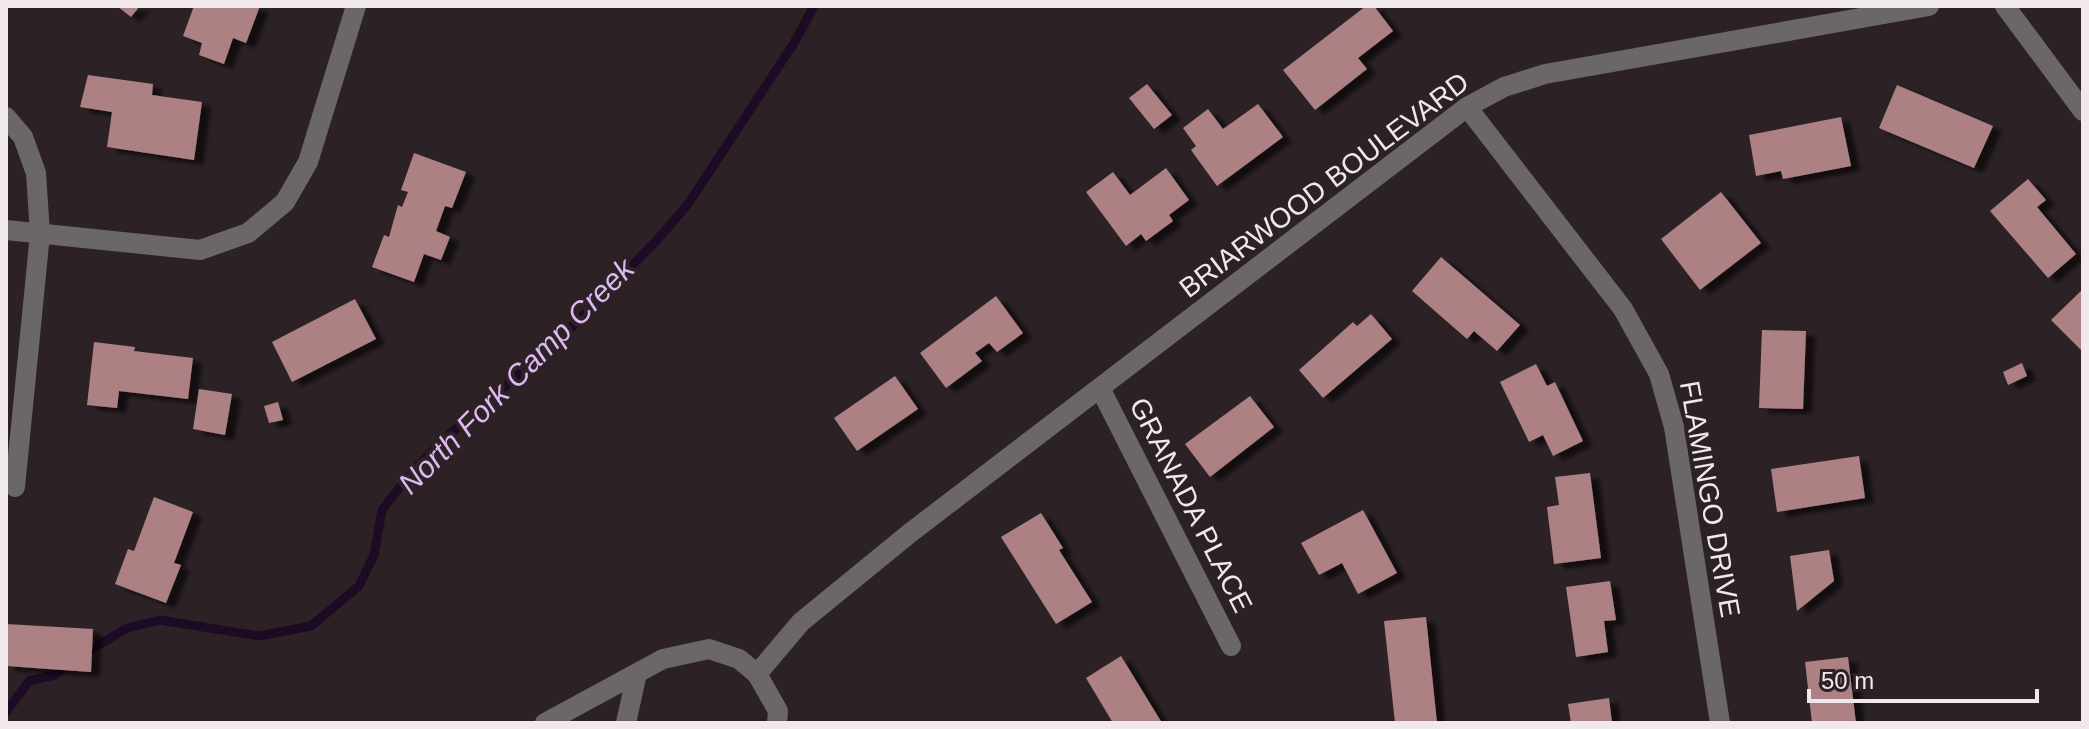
<svg xmlns="http://www.w3.org/2000/svg" width="2089" height="729" font-family="Helvetica,sans-serif">
	<style>
		.lines { fill: none; stroke-linecap: round; stroke-linejoin: round }
		.stream { stroke: #1d0a25; stroke-width: 9 }
		.building { fill: #ad8084; filter: url(#shadow) }
		.minor { stroke: #6b6669; stroke-width: 20 }
		.labels { text-anchor: middle; dominant-baseline: central; stroke-width: 8; stroke-linejoin: round; paint-order: stroke }
		.street-label { font-size: 28px; fill: #f0e8eb; stroke: #2c2226 }
		.water-label { font-size: 30px; font-style: italic; fill: #deb8f0; stroke: #2c2226 }
	</style>
	<defs>
		<filter id="shadow"><feDropShadow dx="9" dy="5" stdDeviation="2" flood-color="#0009"/></filter>
	</defs>
	<rect width="100%" height="100%" fill="#2c2226"/>
	<g class="lines">
		<g class="stream">
			<polyline points="84,654 127,628 160,620 259,636 311,626 359,586 374,555 382,510 410,474 453,431 562,337 658,239 688,204 794,43 814,6"/>
			<polyline points="6,712 29,681 54,675 68,665"/>
		</g>
	</g>
	<g class="building">
		<polygon points="117,6 140,6 131,17"/>
		<polygon points="194,6 260,6 246,43 233,38 224,64 199,55 202,43 183,36"/>
		<polygon points="1366,6 1374,6 1393,31 1358,58 1367,69 1315,110 1283,70"/>
		<polygon points="88,75 153,84 152,95 202,102 194,160 107,147 112,112 80,107"/>
		<polygon points="1147,84 1172,115 1154,129 1129,98"/>
		<polygon points="1897,85 1993,126 1974,168 1879,128"/>
		<polygon points="1258,104 1283,137 1217,186 1191,150 1196,146 1183,128 1208,109 1223,129"/>
		<polygon points="1841,117 1851,166 1783,179 1781,171 1756,176 1749,135"/>
		<polygon points="414,153 466,172 452,208 445,206 436,231 450,237 441,260 424,254 414,282 372,267 384,235 389,237 398,205 402,207 408,192 401,190"/>
		<polygon points="1166,168 1189,200 1169,215 1173,221 1146,241 1141,234 1126,246 1086,192 1113,172 1130,195"/>
		<polygon points="2028,179 2046,200 2037,207 2076,254 2048,278 1990,211"/>
		<polygon points="1721,192 1761,243 1700,290 1661,239"/>
		<polygon points="1441,257 1520,325 1497,351 1474,331 1467,339 1412,291"/>
		<polygon points="2083,289 2083,352 2051,320"/>
		<polygon points="996,296 1023,333 997,352 989,343 975,353 982,361 946,388 920,353"/>
		<polygon points="355,299 376,339 292,382 272,342"/>
		<polygon points="1371,314 1392,339 1323,398 1299,370 1353,322 1357,326"/>
		<polygon points="1762,330 1806,331 1803,409 1759,408"/>
		<polygon points="94,342 135,347 134,351 193,358 188,399 119,391 117,408 87,405"/>
		<polygon points="2022,363 2027,376 2008,385 2003,372"/>
		<polygon points="1536,364 1547,386 1555,382 1583,441 1553,456 1543,435 1529,442 1500,382"/>
		<polygon points="895,376 918,409 857,451 834,418"/>
		<polygon points="199,389 232,394 225,435 193,429"/>
		<polygon points="1250,396 1274,427 1210,477 1185,444"/>
		<polygon points="278,402 283,420 269,423 264,406"/>
		<polygon points="1859,456 1865,498 1777,512 1771,469"/>
		<polygon points="1590,473 1601,558 1554,564 1547,507 1559,505 1555,477"/>
		<polygon points="154,497 193,512 174,563 181,565 166,603 115,584 128,549 134,551"/>
		<polygon points="1363,510 1397,573 1358,594 1342,563 1319,575 1301,543"/>
		<polygon points="1041,513 1063,548 1059,550 1092,602 1056,624 1001,537"/>
		<polygon points="1829,550 1834,581 1797,611 1790,556"/>
		<polygon points="1610,581 1616,620 1604,621 1608,652 1576,657 1566,587"/>
		<polygon points="1426,617 1437,723 1395,723 1384,621"/>
		<polygon points="6,624 93,629 91,672 6,666"/>
		<polygon points="1121,656 1162,723 1113,723 1086,678"/>
		<polygon points="1848,657 1856,723 1812,723 1805,662"/>
		<polygon points="1609,698 1612,723 1571,723 1568,704"/>
	</g>
	<g class="lines">
		<g class="minor">
			<polyline points="2005,6 2083,111"/>
			<polyline points="1467,107 1623,309 1659,374 1674,427 1720,723"/>
			<polyline points="6,117 23,137 36,173 40,234 15,487"/>
			<polyline points="6,230 200,250 248,233 285,202 308,162 356,6"/>
			<polyline points="1100,388 1231,646"/>
			<polyline points="757,674 801,622 910,533 1467,107 1504,87 1545,74 1929,6"/>
			<polyline points="545,723 663,659 709,649 739,659 757,674 778,711 777,723"/>
			<polyline points="626,723 637,673"/>
		</g>
	</g>
	<g class="labels">
		<g class="street-label">
			<text transform="translate(1324 185) rotate(-37)">BRIARWOOD BOULEVARD</text>
			<text transform="translate(1710 499) rotate(80)">FLAMINGO DRIVE</text>
			<text transform="translate(1191 505) rotate(63)">GRANADA PLACE</text>
		</g>
		<g class="water-label">
			<text transform="translate(516 376) rotate(-45)">North Fork Camp Creek</text>
		</g>
	</g>
	<rect width="2089" height="729" fill="none" stroke="#f0e8eb" stroke-width="16"/>
	<path d="M1809 689v12h228v-12" fill="none" stroke="#f0e8eb" stroke-width="4"/>
	<text x="1821" y="689" font-size="24" fill="#f0e8eb" stroke="#2c2226" stroke-width="6" paint-order="stroke">50 m</text>
</svg>
